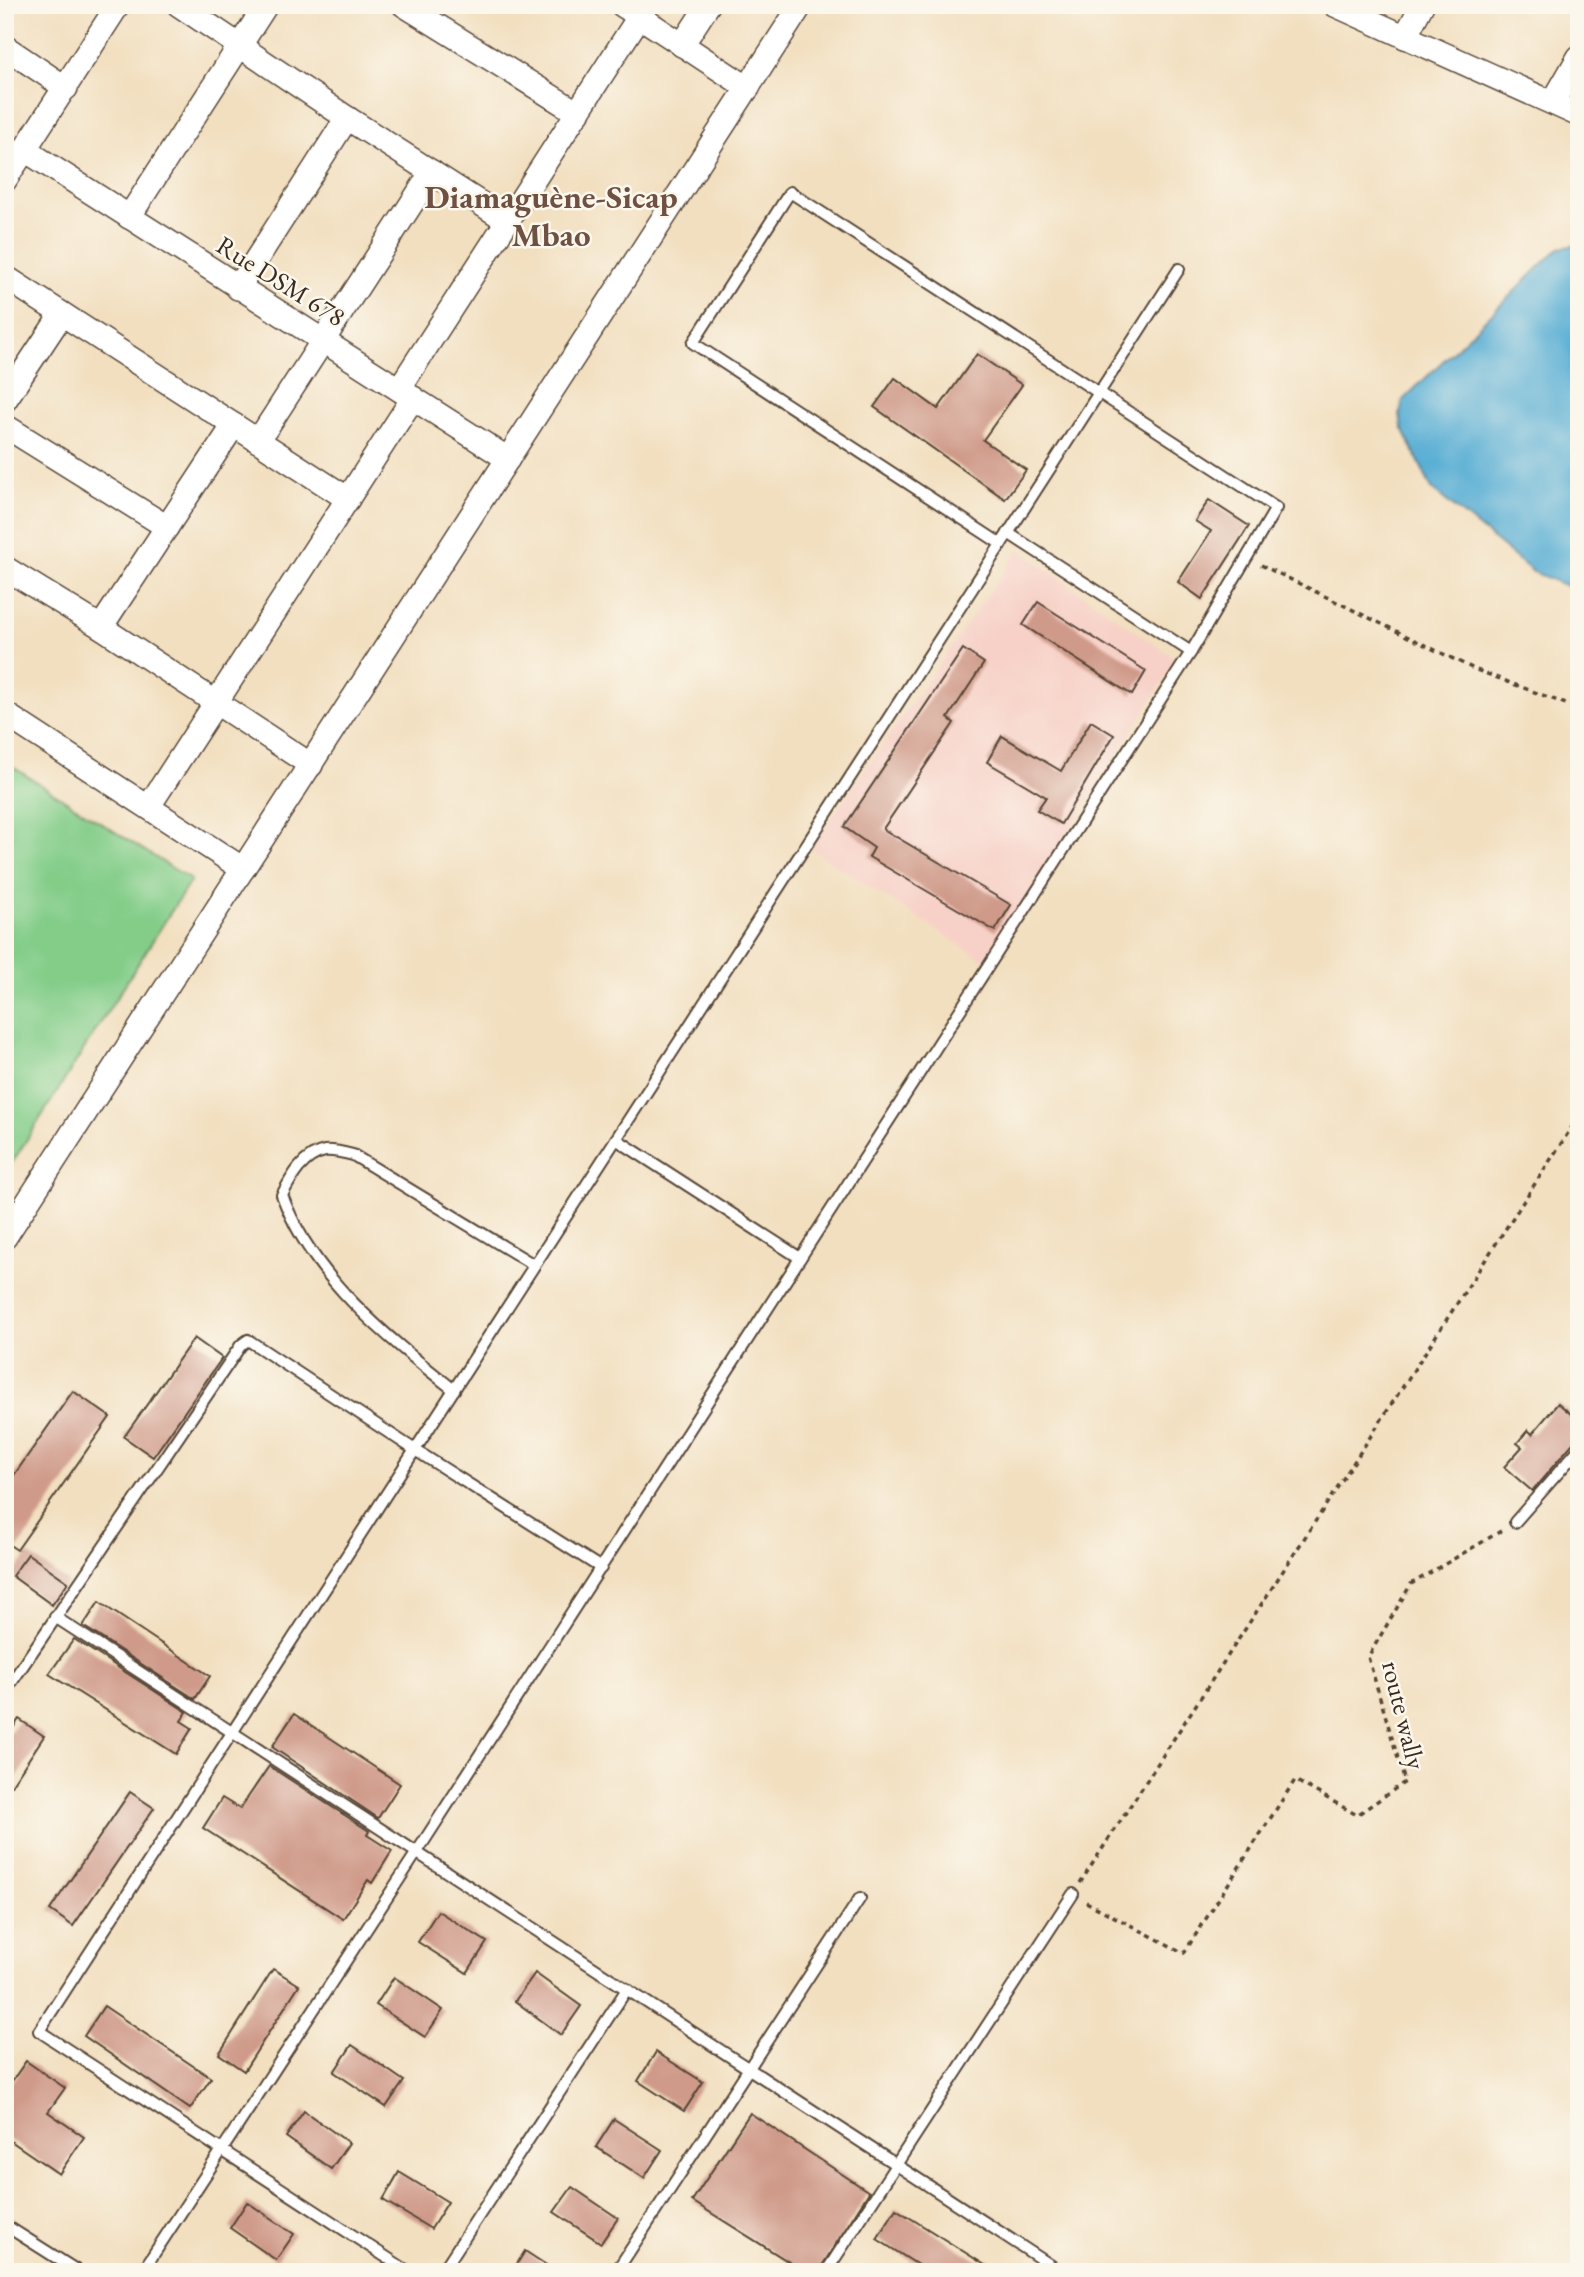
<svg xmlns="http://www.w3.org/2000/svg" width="1584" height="2277" font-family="'EB Garamond',serif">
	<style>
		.built { fill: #f7d1c8 }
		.green { fill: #83cd89; stroke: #5f7c54; stroke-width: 2 }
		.water { fill: #57add4; stroke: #496c79; stroke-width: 2 }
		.building { fill: #cf9a89 }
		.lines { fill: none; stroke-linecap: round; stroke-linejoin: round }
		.service-casing { stroke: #564536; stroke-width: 14 }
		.minor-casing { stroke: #564536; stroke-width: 26 }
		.path { stroke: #564536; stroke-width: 3.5; stroke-dasharray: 5 5; stroke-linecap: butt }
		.service { stroke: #fff; stroke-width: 10 }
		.minor { stroke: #fff; stroke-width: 23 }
		.labels { text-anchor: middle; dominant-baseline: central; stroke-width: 5; stroke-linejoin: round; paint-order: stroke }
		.street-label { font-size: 26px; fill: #3b2a1e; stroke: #fbf7ec }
		.district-label { font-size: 33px; font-weight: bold; fill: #6f5143; stroke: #fbf7ec }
	</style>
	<rect width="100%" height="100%" fill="#fbf7ec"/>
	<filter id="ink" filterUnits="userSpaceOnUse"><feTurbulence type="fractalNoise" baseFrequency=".0143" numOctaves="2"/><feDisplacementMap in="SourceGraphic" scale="14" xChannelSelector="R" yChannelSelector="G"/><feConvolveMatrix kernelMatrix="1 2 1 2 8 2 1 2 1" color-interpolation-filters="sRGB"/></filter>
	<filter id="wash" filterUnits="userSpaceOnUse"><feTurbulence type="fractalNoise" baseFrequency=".00686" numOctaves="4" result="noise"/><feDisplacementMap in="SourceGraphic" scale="28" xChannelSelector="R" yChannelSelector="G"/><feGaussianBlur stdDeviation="1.57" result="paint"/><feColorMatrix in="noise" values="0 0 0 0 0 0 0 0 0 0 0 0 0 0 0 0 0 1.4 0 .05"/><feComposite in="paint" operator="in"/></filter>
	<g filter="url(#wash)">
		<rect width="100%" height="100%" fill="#f2dfc0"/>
		<polygon class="built" points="1019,550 1177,660 986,962 810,848"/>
		<polygon class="green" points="5,762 191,880 5,1174"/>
		<polygon class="water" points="1579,245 1579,591 1533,572 1432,489 1402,427 1400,414 1403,400 1559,248"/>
		<g id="blocks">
			<g class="building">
				<polygon points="977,354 1022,385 983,440 1026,470 1005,499 874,407 895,378 938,409"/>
				<polygon points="1209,500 1249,526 1202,599 1178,582 1211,531 1195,521"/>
				<polygon points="1038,602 1146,671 1132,695 1023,625"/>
				<polygon points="963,649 984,663 948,718 954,723 883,829 1011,905 995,931 869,857 874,848 844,827"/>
				<polygon points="1091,721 1114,735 1061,824 1037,810 1046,797 987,762 1002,736 1061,771"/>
				<polygon points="194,1338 222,1358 153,1457 124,1437"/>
				<polygon points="73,1391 110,1417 17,1550 5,1542 5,1488"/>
				<polygon points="1558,1403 1579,1421 1579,1436 1532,1491 1504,1467 1522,1447 1517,1443 1528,1430 1532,1434"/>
				<polygon points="28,1554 68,1582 52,1605 12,1576"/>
				<polygon points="99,1602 210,1676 195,1699 83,1626"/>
				<polygon points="74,1639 187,1712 181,1721 192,1728 176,1754 49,1674"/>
				<polygon points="294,1714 400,1784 378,1818 272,1747"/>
				<polygon points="19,1719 44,1736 5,1795 5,1740"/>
				<polygon points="269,1766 369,1831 367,1835 392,1851 372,1883 368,1880 343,1919 203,1828 222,1798 240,1809"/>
				<polygon points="130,1792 154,1808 73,1926 50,1910"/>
				<polygon points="438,1911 487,1942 467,1973 418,1942"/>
				<polygon points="273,1969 299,1985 244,2071 219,2054"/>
				<polygon points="535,1973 581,2006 561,2035 515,2001"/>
				<polygon points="394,1977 443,2010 425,2037 376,2005"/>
				<polygon points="104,2006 211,2078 190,2109 84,2036"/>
				<polygon points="352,2045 404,2081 386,2107 334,2072"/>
				<polygon points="656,2052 703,2082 684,2111 638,2081"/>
				<polygon points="26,2061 65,2088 48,2112 84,2137 59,2174 5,2137 5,2091"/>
				<polygon points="304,2111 349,2143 331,2169 286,2137"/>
				<polygon points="750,2113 869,2192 818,2272 805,2272 692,2201"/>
				<polygon points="614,2119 662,2150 644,2178 596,2147"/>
				<polygon points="399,2172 448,2202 431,2229 383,2200"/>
				<polygon points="572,2187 618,2218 601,2243 554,2212"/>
				<polygon points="247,2202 294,2234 276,2260 230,2228"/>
				<polygon points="896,2209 996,2272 929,2272 877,2239"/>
				<polygon points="525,2251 557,2272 512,2272"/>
			</g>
		</g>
	</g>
	<g filter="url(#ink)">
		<use href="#blocks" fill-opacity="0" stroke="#564536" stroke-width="2"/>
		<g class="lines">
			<g class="service-casing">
				<g id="service">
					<polyline points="1008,533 1191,652"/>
					<polyline points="616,1139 800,1258"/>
					<path d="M 454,1390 C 387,1337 312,1278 282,1195 C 291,1178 303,1155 325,1151 C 333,1150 345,1153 353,1155 L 534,1265"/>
					<polyline points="1515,1522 1579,1449"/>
					<polyline points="55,1617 1061,2272"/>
					<polyline points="5,1692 241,1345 248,1340 415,1450 601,1568"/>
					<polyline points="5,2225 79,2272"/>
					<polyline points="142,2272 417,1852 1191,652 1276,508 790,192 693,343 1001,544"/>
					<polyline points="409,2272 39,2031 1179,269"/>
					<polyline points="442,2272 627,1989"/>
					<polyline points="616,2272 860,1898"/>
					<polyline points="826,2272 1073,1894"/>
				</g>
			</g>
			<g class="minor-casing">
				<g id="minor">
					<polyline points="179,5 347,118 508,221"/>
					<polyline points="404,5 578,113"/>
					<polyline points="622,5 748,88"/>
					<polyline points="1335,5 1579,115"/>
					<polyline points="1405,37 1422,5"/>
					<polyline points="682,45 708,5"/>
					<polyline points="5,47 66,88"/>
					<polyline points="1553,102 1579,57"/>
					<polyline points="25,150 508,459"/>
					<polyline points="5,180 118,5"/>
					<polyline points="129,217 266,5"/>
					<polyline points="5,277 348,499"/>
					<polyline points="238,288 347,118"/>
					<polyline points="399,389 639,17"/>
					<polyline points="5,400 62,314"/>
					<polyline points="5,426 167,527"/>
					<polyline points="258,441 432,172"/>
					<polyline points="5,568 101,627 311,765"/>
					<polyline points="101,627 234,425"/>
					<polyline points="5,714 243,869"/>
					<polyline points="149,806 413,398"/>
					<polyline points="5,1237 801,5"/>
				</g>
			</g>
			<g class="path">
				<polyline points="1261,565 1474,669 1579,709"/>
				<polyline points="1080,1883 1579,1116"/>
				<polyline points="1086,1902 1184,1953 1295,1780 1357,1815 1405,1782 1368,1657 1411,1584 1501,1531"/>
			</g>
			<use href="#service" class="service"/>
			<use href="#minor" class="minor"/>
		</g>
	</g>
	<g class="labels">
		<g class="street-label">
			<text transform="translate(281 281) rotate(32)">Rue DSM 678</text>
			<text transform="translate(1404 1715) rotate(76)">route wally</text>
		</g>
		<g class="district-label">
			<text x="551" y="196">Diamaguène-Sicap<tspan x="551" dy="38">Mbao</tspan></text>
		</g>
	</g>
	<rect width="1584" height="2277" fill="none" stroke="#fbf7ec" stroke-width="28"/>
</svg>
